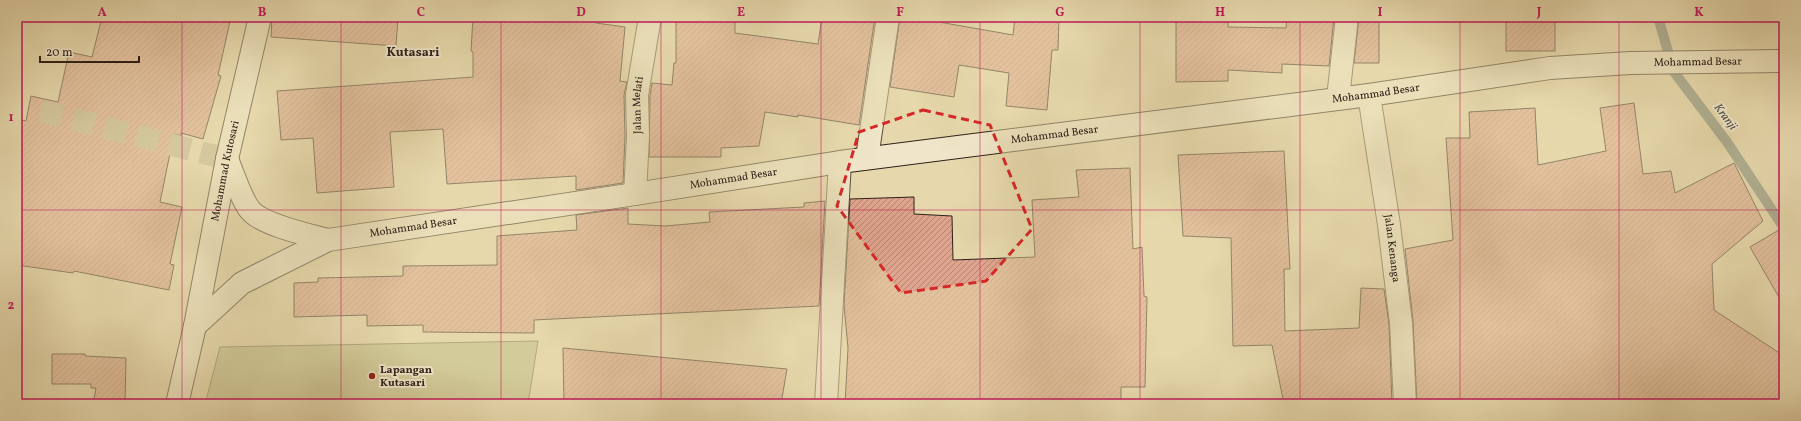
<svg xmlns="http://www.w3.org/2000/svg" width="1801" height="421" font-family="Vollkorn,serif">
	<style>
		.pitch { fill: #bcbc85; stroke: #766e4f }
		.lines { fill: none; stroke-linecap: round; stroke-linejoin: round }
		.stream { stroke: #6d7c71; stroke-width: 10 }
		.building { fill: url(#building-hatch); stroke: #2f2019 }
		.street-tunnel { stroke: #c1b38f; stroke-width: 22; stroke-dasharray: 22 11; stroke-linecap: butt }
		.street-casing { stroke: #5d4e3e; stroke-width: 24 }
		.secondary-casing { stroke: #2f2019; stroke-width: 24 }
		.street { stroke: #efe6c9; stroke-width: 22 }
		.secondary { stroke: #efe6c9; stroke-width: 22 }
		.marked { fill: none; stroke: #d62828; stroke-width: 3; stroke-dasharray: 8 5; stroke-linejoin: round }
		.grid { fill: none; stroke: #c2185b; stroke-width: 1; stroke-opacity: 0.55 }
		.poi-dot { fill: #8f2418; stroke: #efe6c9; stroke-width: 1.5 }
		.labels { text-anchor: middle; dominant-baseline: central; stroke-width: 4; stroke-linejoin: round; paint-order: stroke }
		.street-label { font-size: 11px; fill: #2f2019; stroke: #efe6c9 }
		.poi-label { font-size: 11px; font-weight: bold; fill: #2f2019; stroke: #efe6c9; text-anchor: start }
		.water-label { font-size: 12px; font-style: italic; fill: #4e4e45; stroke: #efe6c9 }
		.quarter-label { font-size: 13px; font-weight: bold; fill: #2f2019; stroke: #efe6c9 }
		.neatline { fill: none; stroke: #c2185b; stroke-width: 1.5 }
		.grid-label { font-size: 13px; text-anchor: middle; font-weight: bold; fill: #c2185b }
	</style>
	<defs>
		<pattern id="building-hatch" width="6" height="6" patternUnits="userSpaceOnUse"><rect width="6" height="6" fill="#dfa48d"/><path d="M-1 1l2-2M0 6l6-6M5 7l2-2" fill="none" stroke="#b58572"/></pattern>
	</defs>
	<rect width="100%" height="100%" fill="#e6d8ac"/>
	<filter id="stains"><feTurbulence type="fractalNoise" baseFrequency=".005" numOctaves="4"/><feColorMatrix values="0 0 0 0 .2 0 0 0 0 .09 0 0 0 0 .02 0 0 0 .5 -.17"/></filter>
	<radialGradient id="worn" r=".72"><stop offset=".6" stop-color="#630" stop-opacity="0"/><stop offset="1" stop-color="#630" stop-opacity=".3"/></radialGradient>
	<polygon class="pitch" points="538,341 528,404 205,404 220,347"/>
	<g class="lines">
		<polyline class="stream" points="1658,17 1674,72 1727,142 1784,228"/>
	</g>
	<g class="building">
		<polygon points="102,17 231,17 218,75 221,76 203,139 181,133 181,136 174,134 160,202 182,207 170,264 174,265 169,290 74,271 73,273 17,265 17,119 26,121 31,96 58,102 69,52 92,57"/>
		<polygon points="272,17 398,17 396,46 271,37"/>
		<polygon points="473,17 596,17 596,23 625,27 620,81 627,82 624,95 625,136 623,183 576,190 576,176 447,184 443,129 390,132 394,187 317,193 313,138 281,140 277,91 473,77 473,52 471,51"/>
		<polygon points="676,17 735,17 735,33 818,44 822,17 875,17 859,125 798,115 798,117 765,112 759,146 721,148 721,157 649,157 650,96 652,83 672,85 674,63 676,63"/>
		<polygon points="900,17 940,17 939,22 1013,35 1015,17 1059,17 1058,50 1052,50 1047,110 1006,106 1009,73 959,65 954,97 890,87"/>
		<polygon points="1287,17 1334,17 1329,66 1282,64 1282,73 1228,70 1228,81 1176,82 1176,19 1228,22 1228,27 1286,28"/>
		<polygon points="1359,17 1379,17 1379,63 1354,63"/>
		<rect x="1506" y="17" width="49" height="34"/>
		<polygon points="1634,103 1643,174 1671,171 1675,193 1734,163 1763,221 1712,264 1714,310 1784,356 1784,404 1417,404 1413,321 1405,249 1453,240 1446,138 1470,138 1469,112 1535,108 1538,165 1606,151 1600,108"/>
		<polygon points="1284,151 1290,269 1284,269 1285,331 1359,328 1361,288 1384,289 1389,324 1392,404 1284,404 1272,345 1233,346 1231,238 1183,236 1178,155"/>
		<polygon points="1130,168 1133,249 1142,247 1144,296 1147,297 1145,387 1121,387 1121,404 845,404 848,348 844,305 850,199 914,197 914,214 952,216 953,260 1035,257 1032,200 1079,197 1076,170"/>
		<polygon points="825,201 819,306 534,320 534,333 423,332 423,325 367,326 367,315 294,317 294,283 318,282 318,278 403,276 403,266 497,265 497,236 577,230 576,215 628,208 628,224 665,226 710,222 709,212 804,207 804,203"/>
		<polygon points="1784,227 1784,306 1750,247"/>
		<polygon points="563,348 787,369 781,404 564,404"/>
		<polygon points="52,354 85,354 85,356 126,358 125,404 93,404 96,388 91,388 91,384 52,384"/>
	</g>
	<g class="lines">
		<polyline class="street-tunnel" points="41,111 227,159"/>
		<g class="street-casing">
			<g id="street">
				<path id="s1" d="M 1369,95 L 1389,225 L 1401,323 L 1405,404"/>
				<polyline points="1338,98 1347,17"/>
				<polyline points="867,158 888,17"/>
				<path id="s2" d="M 635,194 L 638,136 L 637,95 L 650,17"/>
				<polyline points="826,404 840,162"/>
			</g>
		</g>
		<g class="secondary-casing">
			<g id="secondary">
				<path d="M 227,159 C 233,173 241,199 250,210 C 262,225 309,235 328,240"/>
				<path id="s3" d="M 195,326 L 242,283 L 328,240 L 635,194 L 840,162 L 1369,95 L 1550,68 L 1631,63 L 1784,61"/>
				<path id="s4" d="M 177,404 L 195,326 L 227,159 L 260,17"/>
			</g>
		</g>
		<use href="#street" class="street"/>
		<use href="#secondary" class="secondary"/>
	</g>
	<path d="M0 0H1801V421H0ZM 923,110 L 990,125 L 1032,229 L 986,281 L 901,293 L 837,206 L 859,132 Z" fill="#e6d8ac" fill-opacity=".55" fill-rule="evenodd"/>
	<path class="marked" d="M 923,110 L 990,125 L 1032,229 L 986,281 L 901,293 L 837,206 L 859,132 Z"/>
	<path class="grid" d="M 182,17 L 182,404M 341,17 L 341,404M 501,17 L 501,404M 661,17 L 661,404M 821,17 L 821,404M 980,17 L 980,404M 1140,17 L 1140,404M 1300,17 L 1300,404M 1460,17 L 1460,404M 1619,17 L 1619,404M 17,210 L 1784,210"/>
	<circle class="poi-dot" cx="372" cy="376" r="4"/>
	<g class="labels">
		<g class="street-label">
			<text stroke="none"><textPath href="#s3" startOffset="1542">Mohammad Besar</textPath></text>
			<text stroke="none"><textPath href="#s3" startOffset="1218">Mohammad Besar</textPath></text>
			<text stroke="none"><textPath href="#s2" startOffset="89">Jalan Melati</textPath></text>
			<text stroke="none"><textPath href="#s3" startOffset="894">Mohammad Besar</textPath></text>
			<text stroke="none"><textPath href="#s4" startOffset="238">Mohammad Kutosari</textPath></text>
			<text stroke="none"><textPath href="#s3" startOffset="570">Mohammad Besar</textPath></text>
			<text stroke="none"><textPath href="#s3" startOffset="246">Mohammad Besar</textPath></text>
			<text stroke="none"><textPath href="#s1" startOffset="155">Jalan Kenanga</textPath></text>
		</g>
		<g class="poi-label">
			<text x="380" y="370">Lapangan<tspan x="380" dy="13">Kutasari</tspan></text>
		</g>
		<g class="water-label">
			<text transform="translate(1725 117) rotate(53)">Kranji</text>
		</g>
		<g class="quarter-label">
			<text x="413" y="53">Kutasari</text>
		</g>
	</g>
	<rect width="1801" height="421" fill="none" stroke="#e6d8ac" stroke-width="44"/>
	<path d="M40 56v6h99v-6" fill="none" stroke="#2f2019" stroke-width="2"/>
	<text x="46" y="56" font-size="12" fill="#2f2019" stroke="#efe6c9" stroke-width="3" paint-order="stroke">20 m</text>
	<rect x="22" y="22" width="1757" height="377" class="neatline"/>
	<g class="grid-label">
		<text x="102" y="16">A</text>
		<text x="262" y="16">B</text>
		<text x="421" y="16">C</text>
		<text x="581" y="16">D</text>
		<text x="741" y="16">E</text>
		<text x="900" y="16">F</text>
		<text x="1060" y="16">G</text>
		<text x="1220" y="16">H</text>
		<text x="1380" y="16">I</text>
		<text x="1539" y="16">J</text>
		<text x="1699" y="16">K</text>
		<text x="11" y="121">1</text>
		<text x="11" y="309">2</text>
	</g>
	<rect width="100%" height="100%" filter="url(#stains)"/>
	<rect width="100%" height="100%" fill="url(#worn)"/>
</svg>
